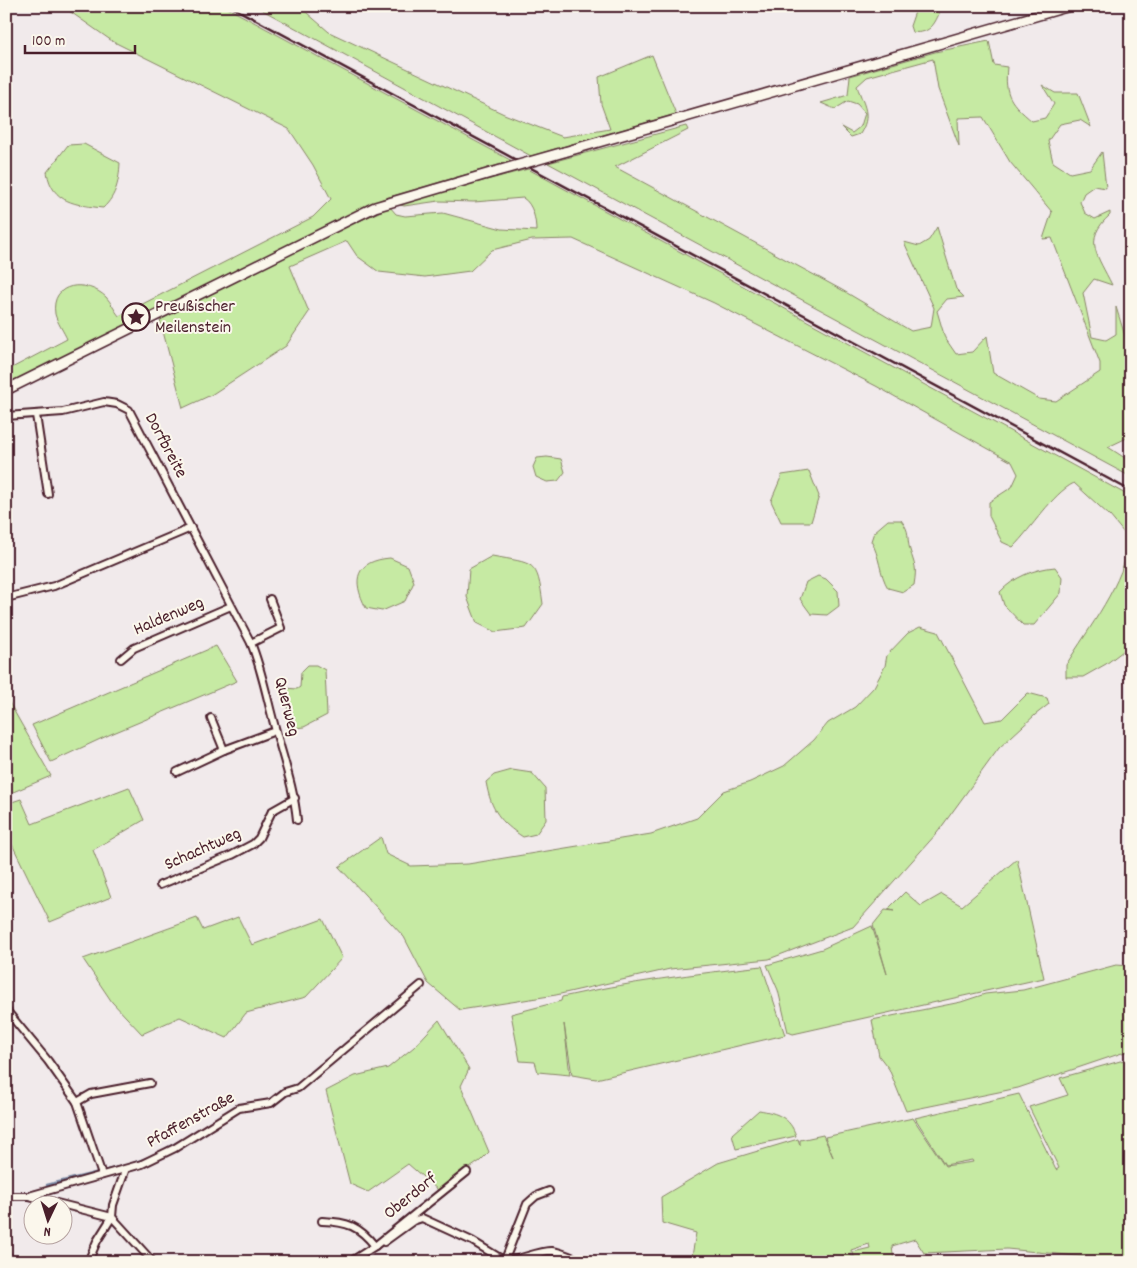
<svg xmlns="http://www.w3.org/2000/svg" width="1137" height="1268" font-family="Dekko,sans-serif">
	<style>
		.green { fill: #c6eaa3; stroke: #888467 }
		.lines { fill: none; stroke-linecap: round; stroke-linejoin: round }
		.stream { stroke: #798aa6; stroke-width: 2.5 }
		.street-casing { stroke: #4a1f2b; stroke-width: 10 }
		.secondary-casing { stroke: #4a1f2b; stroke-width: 12 }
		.street { stroke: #fbf7ec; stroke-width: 6 }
		.secondary { stroke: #fbf7ec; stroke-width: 9 }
		.rail { stroke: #4a1f2b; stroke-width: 2.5 }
		.secondary-bridge-casing { stroke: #4a1f2b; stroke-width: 12; stroke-linecap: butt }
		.secondary-bridge { stroke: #fbf7ec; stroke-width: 9 }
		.labels { text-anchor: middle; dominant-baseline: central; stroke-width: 4; stroke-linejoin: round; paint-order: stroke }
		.poi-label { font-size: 18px; fill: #4a1f2b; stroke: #fbf7ec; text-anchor: start }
		.street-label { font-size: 18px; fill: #4a1f2b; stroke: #fbf7ec }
	</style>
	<rect width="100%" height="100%" fill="#f1eaeb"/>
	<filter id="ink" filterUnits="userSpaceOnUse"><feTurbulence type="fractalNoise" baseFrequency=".02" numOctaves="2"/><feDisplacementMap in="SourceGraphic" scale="10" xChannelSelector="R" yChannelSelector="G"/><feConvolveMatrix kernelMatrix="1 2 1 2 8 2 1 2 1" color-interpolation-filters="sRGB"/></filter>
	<g filter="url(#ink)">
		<g class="green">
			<path d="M 62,6 L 224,6 L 512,161 L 382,199 L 6,386 L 6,371 L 67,339 C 64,332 57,322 55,314 C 50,281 87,279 106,297 C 111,302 114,310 119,316 L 313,217 L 331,199 L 313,165 L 289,129 L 112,41 Z"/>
			<polygon points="255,6 299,6 329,32 504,114 563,137 610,129 601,104 599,77 652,55 676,114 531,156"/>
			<path d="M 917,6 L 942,6 C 936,22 931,35 912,32 L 910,26 Z"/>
			<path d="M 989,41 L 994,65 L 1007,67 C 1004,96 1011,103 1032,121 L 1045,118 L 1054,104 L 1042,85 L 1055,93 L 1078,93 L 1091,127 L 1080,120 L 1060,124 L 1048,141 L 1053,162 L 1070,173 L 1090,169 L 1102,152 L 1106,188 L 1094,186 L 1084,193 L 1080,202 L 1085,213 L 1095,219 L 1110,212 L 1110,215 C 1082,240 1098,256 1112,285 L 1094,279 L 1083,293 L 1092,337 L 1106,340 L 1116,334 L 1116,307 L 1131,355 L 1131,436 L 1108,447 L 1131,462 L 1131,477 L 548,163 L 686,126 L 688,130 L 615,167 L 842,290 L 911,331 L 931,327 L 934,308 L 904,242 L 919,246 L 929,240 L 937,227 L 956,289 L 964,297 L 947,299 L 937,311 L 945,338 L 956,354 L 972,352 L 987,336 L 993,373 L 1039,399 L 1056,401 L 1100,372 L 1100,363 L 1052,238 L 1043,239 L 1052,212 L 1010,162 L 983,117 L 958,118 L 959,146 L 938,89 L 933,59 L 867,77 L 857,86 C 864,106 872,115 860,134 L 851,137 L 841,127 L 852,133 L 861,126 L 865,113 L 857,104 L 848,101 L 835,109 L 821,103 L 848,95 L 850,76 L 935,52 Z"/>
			<path d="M 84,144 L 120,163 C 119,180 117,195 103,208 C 76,205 52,203 47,172 L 68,145 Z"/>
			<path d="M 528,169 L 1131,497 L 1131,645 L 1106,664 L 1083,677 L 1066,677 L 1066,665 C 1088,629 1126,581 1129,539 L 1110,516 L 1074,483 C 1052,494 1032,528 1013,547 L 1002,542 L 989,516 L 989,502 L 1012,487 L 1018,474 L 1012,462 L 876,386 L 714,303 L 573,239 L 532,240 L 492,250 L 470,271 L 425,277 L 379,272 L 357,256 L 347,241 L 290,266 L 309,312 L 286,346 L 211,395 L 183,408 L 160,320 L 326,236 L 390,207 L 396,214 L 405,216 L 443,213 L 502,229 L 536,231 C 536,220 533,204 523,198 L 474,202 L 439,201 L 404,206 L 397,204 Z"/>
			<polygon points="547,457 561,459 565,472 558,481 547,482 536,477 533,467 537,458"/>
			<polygon points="809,471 819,496 811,522 781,522 771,501 782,475"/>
			<path d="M 888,520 L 901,520 C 911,533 906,536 910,550 C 915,567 917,566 914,585 L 903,592 L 888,588 C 879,573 880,556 871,541 L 874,532 Z"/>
			<path d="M 492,556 C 535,564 537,559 543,604 L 526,628 L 495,632 L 477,623 L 467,597 L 469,569 Z"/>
			<path d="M 390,558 L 408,566 L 414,582 L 405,601 L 382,611 L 366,608 C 351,579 356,561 390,558 Z"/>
			<path d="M 1055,567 L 1062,577 L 1061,593 L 1034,625 L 1023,625 L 1004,605 L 1000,592 C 1014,577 1034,569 1055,567 Z"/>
			<polygon points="818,576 826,579 838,591 839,606 827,615 811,614 800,599 806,582"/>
			<polygon points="920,627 938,632 985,722 1002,719 1028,693 1047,698 1049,704 1035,715 999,748 937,833 853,927 769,959 670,969 556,995 460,1010 428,983 404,937 339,867 381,837 386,854 411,866 468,864 651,834 697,818 724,791 750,782 784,766 814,740 828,723 855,707 874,687 885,666 887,655 908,633"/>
			<polygon points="216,646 237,681 111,734 51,762 32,725"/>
			<polygon points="308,665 316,665 325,670 327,715 304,727 295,728 289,719 285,688 297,689 300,687 301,672"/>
			<polygon points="6,697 51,776 6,795"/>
			<path d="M 512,770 L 532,773 L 545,788 L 546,820 L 536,834 L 523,837 C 500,822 491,810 486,782 L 494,775 Z"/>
			<polygon points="129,787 144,820 93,850 111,897 50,922 6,832 6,804 21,799 32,824"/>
			<polygon points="1017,859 1044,978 793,1034 788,1032 778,990 767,965 822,949 872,926 887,974 873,925 885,910 894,911 888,909 905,892 921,906 942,894 962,906"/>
			<polygon points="238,917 252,945 323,919 342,958 306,997 246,1013 227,1038 180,1017 142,1034 112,1002 83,959 197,918 203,930"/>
			<polygon points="1116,965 1131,966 1131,1050 1018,1088 906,1111 889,1069 879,1056 872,1020 961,1002 985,994 1023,990"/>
			<path d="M 762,966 L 785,1035 L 596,1079 L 572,1075 L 564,1024 L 570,1075 L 538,1072 L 535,1062 L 520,1061 L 511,1014 L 561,1001 L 562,997 C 628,982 694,974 762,966 Z"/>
			<polygon points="439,1020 469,1069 461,1086 489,1152 480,1161 438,1190 408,1164 368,1192 350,1184 326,1091 355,1076 388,1068 414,1047"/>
			<polygon points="1131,1058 1131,1262 1109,1262 1107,1259 1007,1249 924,1253 915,1239 892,1246 894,1262 855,1262 853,1252 870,1248 869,1244 851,1250 853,1262 691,1262 696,1233 662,1223 661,1197 718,1163 798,1139 800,1145 800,1140 823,1135 833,1157 825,1137 913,1118 945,1166 973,1162 972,1160 945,1165 915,1118 1019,1094 1056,1170 1059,1168 1029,1107 1068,1095 1060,1078"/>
			<path d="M 759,1110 C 777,1113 790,1117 796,1136 L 736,1149 L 732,1134 Z"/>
		</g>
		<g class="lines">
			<g class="stream">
				<polyline points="165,1149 183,1139"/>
				<polyline points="128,1165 147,1158"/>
				<polyline points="107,1170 123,1166"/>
				<polyline points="47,1185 95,1173"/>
			</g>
			<g class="street-casing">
				<g id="street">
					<polyline points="36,415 48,494"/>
					<path d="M 6,416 L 63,412 L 104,402 L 117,404 L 129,410 L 251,643 C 263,673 267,700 276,731 C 284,761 294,789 297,820"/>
					<polyline points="6,598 54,586 191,528"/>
					<polyline points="251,643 281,628 270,599"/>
					<polyline points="121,659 134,648 231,606"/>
					<polyline points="211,718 224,750"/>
					<polyline points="177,772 224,750 275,731"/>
					<polyline points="160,885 232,855 253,844 259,838 272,811 295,798"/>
					<polyline points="6,1010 48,1061 77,1102 102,1175"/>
					<polyline points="77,1102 91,1094 150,1083"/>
					<polyline points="6,1196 29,1196 112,1217 153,1262"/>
					<polyline points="29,1196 142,1164 175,1148 239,1108 271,1103 285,1092 298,1088 421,985"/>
					<path d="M 322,1221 C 348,1222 359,1226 375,1246"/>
					<polyline points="384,1242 413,1221 422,1218 472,1241 505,1261"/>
					<path d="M 505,1261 C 521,1260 537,1251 552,1251 C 562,1252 573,1258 583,1262"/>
					<polyline points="88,1262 97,1241 112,1217 113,1205 125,1171"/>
					<polyline points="350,1262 375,1246 467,1172"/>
					<polyline points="504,1262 527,1204 536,1196 549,1191"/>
				</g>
			</g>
			<g class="secondary-casing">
				<g id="secondary">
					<polyline points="564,152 1070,6"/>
					<polyline points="6,390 375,207 494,172"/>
					<polyline points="6,1255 9,1262"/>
				</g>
			</g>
			<use href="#street" class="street"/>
			<use href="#secondary" class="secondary"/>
			<polyline class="rail" points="230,6 1131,491"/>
			<g class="secondary-bridge-casing">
				<polyline id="secondary-bridge" points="494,172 564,152"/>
			</g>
			<use href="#secondary-bridge" class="secondary-bridge"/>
		</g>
	</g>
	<defs>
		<g id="sight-ring" transform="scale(1.4375)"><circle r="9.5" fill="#fbf7ec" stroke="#4a1f2b" stroke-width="1.5"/><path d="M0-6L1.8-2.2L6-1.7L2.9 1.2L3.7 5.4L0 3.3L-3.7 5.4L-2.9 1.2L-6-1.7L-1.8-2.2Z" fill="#4a1f2b"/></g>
	</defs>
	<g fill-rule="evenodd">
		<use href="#sight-ring" x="136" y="317"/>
	</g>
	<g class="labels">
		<g class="poi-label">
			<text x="155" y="307">Preußischer<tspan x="155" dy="21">Meilenstein</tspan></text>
		</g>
		<g class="street-label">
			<text transform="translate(165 446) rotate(62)">Dorfbreite</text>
			<text transform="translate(169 617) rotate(-23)">Haldenweg</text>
			<text transform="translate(286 707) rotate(76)">Querweg</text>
			<text transform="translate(203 850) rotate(-24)">Schachtweg</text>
			<text transform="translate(191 1121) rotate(-29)">Pfaffenstraße</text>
			<text transform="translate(411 1197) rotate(-39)">Oberdorf</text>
		</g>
	</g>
	<rect width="1137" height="1268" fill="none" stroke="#fbf7ec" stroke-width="25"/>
	<rect x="12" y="12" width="1112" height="1243" fill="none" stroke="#4a1f2b" stroke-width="2" filter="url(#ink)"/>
	<g transform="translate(48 1220) rotate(184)"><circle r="24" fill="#fbf7ec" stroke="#b4a19f"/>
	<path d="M0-4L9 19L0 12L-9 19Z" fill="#4a1f2b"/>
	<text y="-8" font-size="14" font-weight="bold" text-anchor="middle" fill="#4a1f2b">N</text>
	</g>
	<path d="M25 45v8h110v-8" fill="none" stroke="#4a1f2b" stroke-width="2.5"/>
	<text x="32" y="45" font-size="15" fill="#4a1f2b" stroke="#fbf7ec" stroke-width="4" paint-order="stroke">100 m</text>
</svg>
